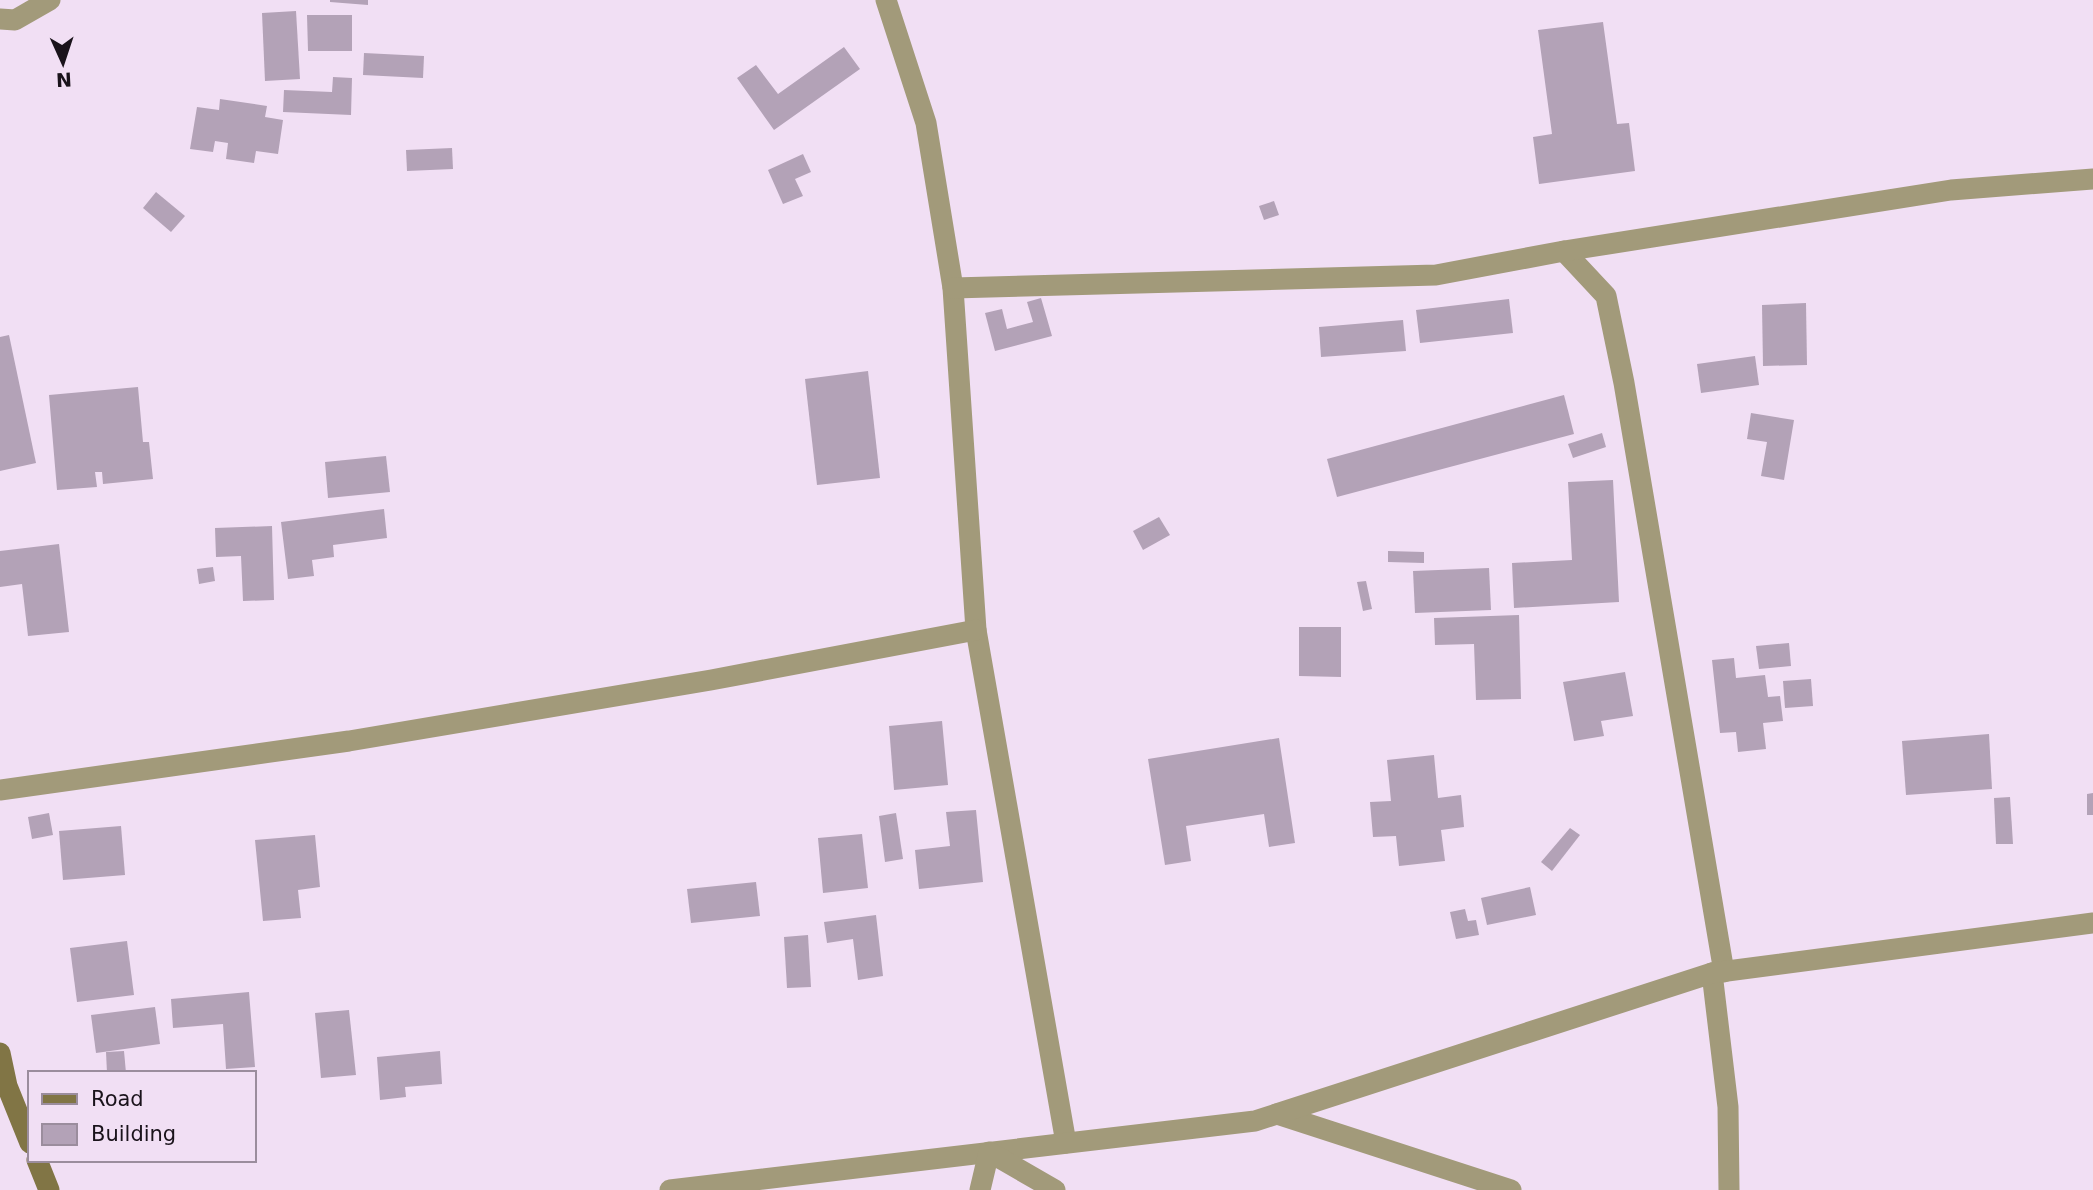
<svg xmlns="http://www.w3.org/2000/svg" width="2093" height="1190" font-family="'DejaVu Sans',sans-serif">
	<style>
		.building { fill: #b3a2b7 }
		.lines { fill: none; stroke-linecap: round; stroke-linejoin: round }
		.street { stroke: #a29a7a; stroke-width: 21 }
		.secondary { stroke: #817545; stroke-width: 21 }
	</style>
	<rect width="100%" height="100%" fill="#f1dff4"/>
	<g class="building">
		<polygon points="330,0 368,0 368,5 330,2"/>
		<polygon points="296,11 300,79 265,81 262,13"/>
		<polygon points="307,15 352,15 352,51 308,51"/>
		<polygon points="1603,22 1617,124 1629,123 1635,171 1539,184 1533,137 1552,134 1538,30"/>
		<polygon points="844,47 860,69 774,130 737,78 756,65 778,94"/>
		<polygon points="364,53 424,56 423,78 363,75"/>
		<polygon points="333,77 352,78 351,115 283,112 284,90 332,92"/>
		<polygon points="220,99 267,106 265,117 283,120 278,154 256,151 254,163 226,159 228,143 215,141 213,152 190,149 197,107 219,110"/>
		<polygon points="452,148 453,169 407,171 406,150"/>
		<polygon points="803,154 811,172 795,179 803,196 783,204 768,170"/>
		<polygon points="156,192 185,216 171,232 143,208"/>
		<polygon points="1274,201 1279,215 1264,220 1259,206"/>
		<polygon points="1041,298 1052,336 995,351 985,313 1002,309 1007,329 1033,322 1027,302"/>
		<polygon points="1509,299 1513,333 1420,343 1416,310"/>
		<polygon points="1806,303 1807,365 1763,366 1762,305"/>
		<polygon points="1403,320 1406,351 1321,357 1319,327"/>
		<polygon points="9,335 36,463 0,471 0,337"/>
		<polygon points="1755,356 1759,385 1701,393 1697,364"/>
		<polygon points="868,371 880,478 817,485 805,379"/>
		<polygon points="138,387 143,442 149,442 153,479 103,484 102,472 95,472 97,487 57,490 49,395"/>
		<polygon points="1564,395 1574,434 1337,497 1327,459"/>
		<polygon points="1751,413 1794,420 1784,480 1761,476 1767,442 1747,439"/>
		<polygon points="1602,433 1606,447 1573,458 1568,444"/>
		<polygon points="386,456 390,492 328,498 325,462"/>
		<polygon points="1613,480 1619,602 1514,608 1512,563 1572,560 1568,482"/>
		<polygon points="384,509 387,538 333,545 334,557 312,560 314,576 288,579 281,522"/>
		<polygon points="1159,517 1170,535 1143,550 1133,531"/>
		<polygon points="272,526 274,600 243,601 241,556 216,557 215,528"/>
		<polygon points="59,544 69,632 28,636 22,584 0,587 0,551"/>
		<polygon points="1388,551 1424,552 1424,563 1388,562"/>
		<polygon points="213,567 215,581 199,584 197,569"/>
		<polygon points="1489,568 1491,610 1415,613 1413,571"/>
		<polygon points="1366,581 1372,609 1363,611 1357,582"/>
		<polygon points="1519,615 1521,699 1476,700 1474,644 1435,645 1434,618"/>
		<polygon points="1299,627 1341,627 1341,677 1299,676"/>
		<polygon points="1789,643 1791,666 1759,669 1756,646"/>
		<polygon points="1734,658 1736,678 1765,675 1768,697 1780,696 1783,721 1763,723 1766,749 1738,752 1736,732 1720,733 1712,660"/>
		<polygon points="1625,672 1633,716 1601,721 1604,736 1574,741 1563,682"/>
		<polygon points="1811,679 1813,706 1785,708 1783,681"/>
		<polygon points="942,721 948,785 894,790 889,726"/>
		<polygon points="1989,734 1992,789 1906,795 1902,741"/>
		<polygon points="1279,738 1295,843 1269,847 1264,814 1186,826 1191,861 1165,865 1148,759"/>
		<polygon points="1434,755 1438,798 1461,795 1464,827 1441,830 1445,861 1399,866 1396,836 1373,837 1370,802 1391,801 1387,760"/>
		<polygon points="2093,793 2093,815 2087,815 2087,794"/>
		<polygon points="2010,797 2013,844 1996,844 1994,798"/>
		<polygon points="976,810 983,882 919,889 915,850 950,846 946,812"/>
		<polygon points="49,813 53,835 32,839 28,817"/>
		<polygon points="896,813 903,859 885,862 879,816"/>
		<polygon points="121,826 125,875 63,880 59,831"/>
		<polygon points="1570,828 1580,835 1552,871 1541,862"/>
		<polygon points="862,834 868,888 823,893 818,838"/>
		<polygon points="315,835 320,887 298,890 301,918 263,921 255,840"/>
		<polygon points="756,882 760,916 691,923 687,889"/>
		<polygon points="1530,887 1536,915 1487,925 1481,898"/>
		<polygon points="1465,909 1468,921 1476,920 1479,935 1456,939 1450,912"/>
		<polygon points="876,915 883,976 858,980 853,939 827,943 824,922"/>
		<polygon points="808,935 811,987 787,988 784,937"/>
		<polygon points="127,941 134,995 77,1002 70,948"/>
		<polygon points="249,992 255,1067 226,1069 223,1024 173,1028 171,999"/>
		<polygon points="155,1007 160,1044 96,1053 91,1015"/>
		<polygon points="349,1010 356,1075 321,1078 315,1013"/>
		<polygon points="124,1051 126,1073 107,1073 106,1052"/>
		<polygon points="440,1051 442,1084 405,1087 406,1097 380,1100 377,1057"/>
	</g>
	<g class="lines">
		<g class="street">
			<polyline points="886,0 926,123 953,288 976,630 1066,1143"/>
			<polyline points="0,19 15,20 50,0"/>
			<polyline points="1564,251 1606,296 1624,383 1724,972"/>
			<polyline points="953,288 1436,275 1564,251 1951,190 2093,179"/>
			<polyline points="0,790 349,741 711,680 976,630"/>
			<polyline points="1712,973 1728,1107 1729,1190"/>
			<polyline points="1277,1114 1511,1190"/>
			<polyline points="670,1190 1255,1121 1712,973 2093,923"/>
			<polyline points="980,1190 989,1152 1055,1190"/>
		</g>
		<g class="secondary">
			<polyline points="0,1053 7,1086 30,1143"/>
			<polyline points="37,1160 49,1190"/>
		</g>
	</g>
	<rect x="28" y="1071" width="228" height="91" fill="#f1dff4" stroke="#9b8d9d" stroke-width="2"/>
	<rect x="42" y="1094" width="35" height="10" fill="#817545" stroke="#9b8d9d" stroke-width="2"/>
	<text x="91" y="1106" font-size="21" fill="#1a131b">Road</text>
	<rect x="42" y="1124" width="35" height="21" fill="#b3a2b7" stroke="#9b8d9d" stroke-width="2"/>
	<text x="91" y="1141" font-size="21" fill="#1a131b">Building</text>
	<g transform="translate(63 63) rotate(177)" stroke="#f1dff4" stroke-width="5" paint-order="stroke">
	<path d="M0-5L12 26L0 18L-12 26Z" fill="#1a131b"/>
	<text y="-10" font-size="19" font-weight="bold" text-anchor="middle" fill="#1a131b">N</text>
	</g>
</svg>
